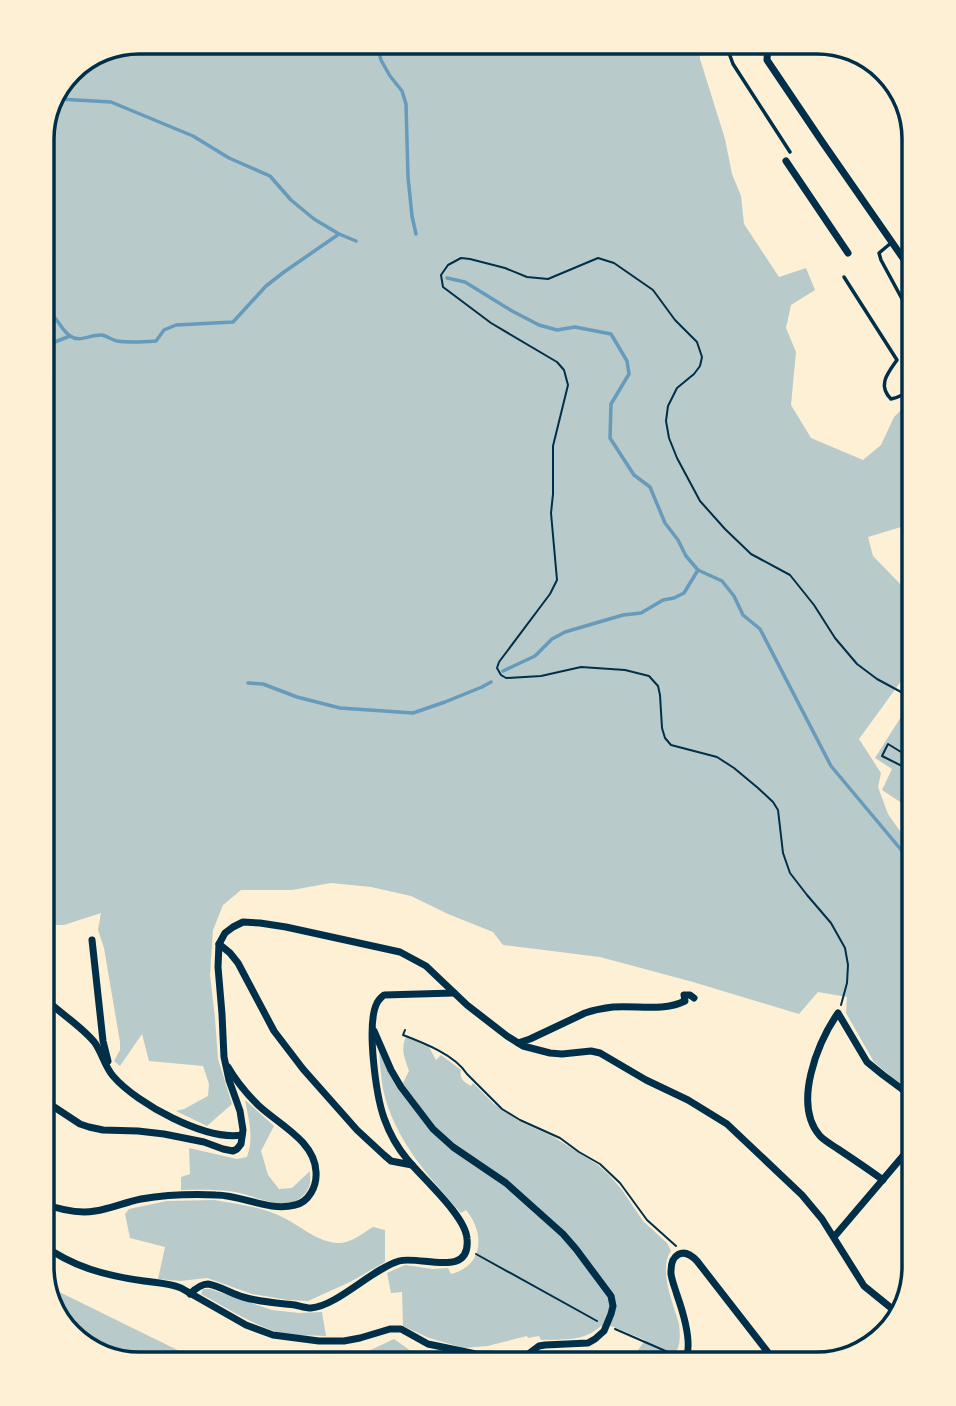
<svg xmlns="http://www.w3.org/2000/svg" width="956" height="1406" font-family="'Work Sans',sans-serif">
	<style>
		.green { fill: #b9caca }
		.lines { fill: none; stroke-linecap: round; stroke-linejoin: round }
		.stream { stroke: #669bbc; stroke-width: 3.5 }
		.path { stroke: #003049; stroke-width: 2 }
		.service { stroke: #003049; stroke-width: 3.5 }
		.minor { stroke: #003049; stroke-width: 7 }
		.rim { fill: none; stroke: #003049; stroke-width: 3.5 }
	</style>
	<rect width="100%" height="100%" fill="#fdf0d5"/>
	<g class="green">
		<polygon points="139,42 700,42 700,59 725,139 732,174 741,196 744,224 779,277 806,268 815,290 791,305 786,328 796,352 791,405 811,438 863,460 881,445 894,417 908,403 914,416 914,523 868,537 873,556 905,589 914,588 914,659 899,684 859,739 881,773 878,787 888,814 914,851 914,1092 894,1079 874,1062 846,1013 847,997 818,992 799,1014 693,982 600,957 503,945 493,932 448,914 411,896 371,887 331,883 292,890 241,890 223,905 213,930 210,975 215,1018 218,1059 232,1104 207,1126 176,1111 184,1109 208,1096 209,1084 203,1066 149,1061 142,1034 120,1066 114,1061 120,1050 120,1042 104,948 98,930 101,913 64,925 49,925 55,850 42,853 42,132 75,66"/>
		<polygon points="911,701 914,702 914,811 882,790 892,769 875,758"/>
		<path d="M 406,1037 L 429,1047 L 436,1060 L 441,1055 L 461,1070 C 459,1079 464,1082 471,1086 L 473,1083 L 494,1104 L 519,1121 L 552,1136 L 598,1165 L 609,1175 L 622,1190 L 643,1221 L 667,1243 L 671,1251 C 658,1269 673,1303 679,1324 C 681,1341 680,1355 664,1364 L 630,1362 L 645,1340 L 611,1326 L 601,1326 C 583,1342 564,1339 541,1340 L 539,1336 L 528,1338 L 527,1336 L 488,1346 L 464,1348 L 429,1338 L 403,1326 L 402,1292 L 391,1293 L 387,1273 L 405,1265 L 433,1269 L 448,1268 L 451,1274 C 484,1266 485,1233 466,1210 L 461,1213 C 428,1176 394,1139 383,1089 C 381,1077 380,1064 379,1051 L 380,1051 L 397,1086 L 403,1083 L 409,1071 C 405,1059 400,1049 406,1037 Z"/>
		<path d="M 245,1100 L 274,1126 L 261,1151 L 268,1175 L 279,1189 L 292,1188 L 310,1171 C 310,1175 311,1183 309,1187 C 294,1218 258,1196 235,1192 C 217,1189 198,1190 181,1190 L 181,1177 L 190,1174 L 189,1148 L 237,1159 L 247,1157 C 254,1137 249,1121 245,1100 Z"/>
		<path d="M 214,1200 C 237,1204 263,1207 284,1218 C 302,1227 317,1242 338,1243 C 350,1244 363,1233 373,1227 L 385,1230 L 385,1262 L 350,1282 L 308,1301 L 288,1300 L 252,1294 L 207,1278 L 180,1281 L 158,1279 L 165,1247 L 130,1238 L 125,1214 L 129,1209 L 167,1201 Z"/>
		<polygon points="47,1286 204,1363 206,1364 133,1364 85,1348 55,1315"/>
		<path d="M 203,1289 L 210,1289 L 272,1310 L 299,1313 L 322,1312 L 326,1336 C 308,1335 287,1336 271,1330 C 246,1321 224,1306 201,1294 Z"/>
		<polygon points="394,1339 415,1354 439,1359 439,1364 317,1364 318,1353 360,1355"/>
	</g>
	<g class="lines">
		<g class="stream">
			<polyline points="376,42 381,60 390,76 402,91 406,104 408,177 412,216 416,234"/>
			<polyline points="59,99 111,102 193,136 229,158 270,176 291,200 314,219 339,234 356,241"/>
			<polyline points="447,278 465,282 512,311 539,325 557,330 575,327 611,334 627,361 629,374 611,404 610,438 634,475 650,487 665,523 678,540 686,556 698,570 722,581 734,596 743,615 760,629 831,766 908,858 914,885"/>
			<path d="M 42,310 C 59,316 59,328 70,336 C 80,343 91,334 102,335 C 107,336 112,340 117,341 C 129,343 144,342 156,341 L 164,330 L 176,325 L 233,322 L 266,286 L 284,272 L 339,234"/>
			<polyline points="42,347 70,336"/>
			<polyline points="503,671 535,656 552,639 565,632 623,615 641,613 663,600 674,598 684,593 698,570"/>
			<polyline points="248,683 263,684 297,697 340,708 413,713 445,702 482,687 491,682"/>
		</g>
		<g class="path">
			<polyline points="914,772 882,756 888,744 914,760"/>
			<polyline points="841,1005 847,983 848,965 845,948 831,923 807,895 790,873 783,853 778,810 773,802 758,788 734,768 717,757 671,745 665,738 662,728 660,695 658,686 649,676 625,670 581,667 541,676 506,678 501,675 497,668 499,662 550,594 557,580 551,513 553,494 553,446 568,385 564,370 557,362 491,323 443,287 441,275 448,265 461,258 470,259 505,268 527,277 548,279 598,258 614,263 653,290 675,320 697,342 702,357 700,366 694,374 677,388 668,406 666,421 669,438 677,458 700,501 725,529 751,554 790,575 814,605 835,638 857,664 877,679 914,699"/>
			<path d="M 405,1030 L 403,1035 C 424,1043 455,1055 467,1074 L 502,1109 L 520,1120 L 560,1138 L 579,1152 L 600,1164 L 620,1183 L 647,1220 L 676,1246"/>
			<polyline points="476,1254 597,1321"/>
			<polyline points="615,1329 677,1356"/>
		</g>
		<g class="service">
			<polyline points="727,42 729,53 733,64 790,152"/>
			<polyline points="891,243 879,253 881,260 914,321"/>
			<path d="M 844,277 L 897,360 C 888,373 877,385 891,399 C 901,397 907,393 914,387"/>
		</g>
		<g class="minor">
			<polyline points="768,42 767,60 823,143 914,274"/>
			<polyline points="786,161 848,253"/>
			<polyline points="92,940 103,1041 108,1061"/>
			<polyline points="219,944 230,953 238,963 274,1031 303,1069 357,1130 384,1155 391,1161 412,1165"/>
			<path d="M 42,996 C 57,1011 83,1027 95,1043 C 102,1053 105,1067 113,1076 C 137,1104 206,1141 242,1135"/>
			<polyline points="374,1031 391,1070 401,1087 433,1129 453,1147 506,1183 563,1234 576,1249 611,1296 613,1306 611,1314 604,1331 595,1339 588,1343 545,1345 539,1346 527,1355"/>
			<path d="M 518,1043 L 530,1039 L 585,1013 C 594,1010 604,1008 613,1007 C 637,1005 662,1012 685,1001 L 684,995 L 690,995 L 694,998"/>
			<polyline points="42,1099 80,1124 89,1127 103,1130 138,1131 164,1134 204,1142 223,1149 233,1151 237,1149 241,1144 243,1130 240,1111 229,1080 224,1057 222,1014 218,967 219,944 225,933 233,927 243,922 260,923 286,927 400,952 426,966 467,1005 507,1036 523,1046 550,1053 562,1054 591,1051 600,1053 646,1080 688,1100 727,1124 802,1195 822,1219 864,1286 901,1316"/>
			<path d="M 883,1180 C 868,1169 853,1159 838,1149 C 832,1145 825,1141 820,1136 C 792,1104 818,1042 838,1013 L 867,1062 L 883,1075 L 914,1098"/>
			<path d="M 42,1203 C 58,1209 78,1214 95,1211 C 111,1209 125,1202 141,1199 C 165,1195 192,1194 216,1195 C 243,1195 268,1212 295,1205 C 309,1202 317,1186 316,1172 C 315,1141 278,1124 258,1105 C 247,1094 236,1081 228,1067"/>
			<polyline points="834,1237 914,1143"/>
			<path d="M 42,1244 C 72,1267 107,1276 144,1281 C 157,1283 168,1283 181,1288 L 246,1325 L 273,1335 L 319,1341 L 344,1341 L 360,1338 L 390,1329 L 401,1329 L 428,1344 L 476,1354 L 527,1355 L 585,1364"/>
			<path d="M 190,1294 C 195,1289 201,1284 208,1284 C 220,1286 232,1294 243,1297 C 260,1302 277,1303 295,1305 C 300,1306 305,1308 311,1308 C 337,1306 372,1269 399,1261 C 420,1255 471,1279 467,1239 C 466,1216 422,1178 407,1159 C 397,1147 389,1132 384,1118 C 376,1095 366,1024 377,1003 C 377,1002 383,995 384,995 L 454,993"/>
			<path d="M 683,1364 C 695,1349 683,1312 677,1295 C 675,1288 672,1281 671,1274 C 670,1254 683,1246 697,1261 L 777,1364"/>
		</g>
	</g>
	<path d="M0 0H956V1406H0ZM139 54H817A85 85 0 0 1 902 139V1267A85 85 0 0 1 817 1352H139A85 85 0 0 1 54 1267V139A85 85 0 0 1 139 54Z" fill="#fdf0d5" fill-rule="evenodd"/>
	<path class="rim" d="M139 54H817A85 85 0 0 1 902 139V1267A85 85 0 0 1 817 1352H139A85 85 0 0 1 54 1267V139A85 85 0 0 1 139 54Z"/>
</svg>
